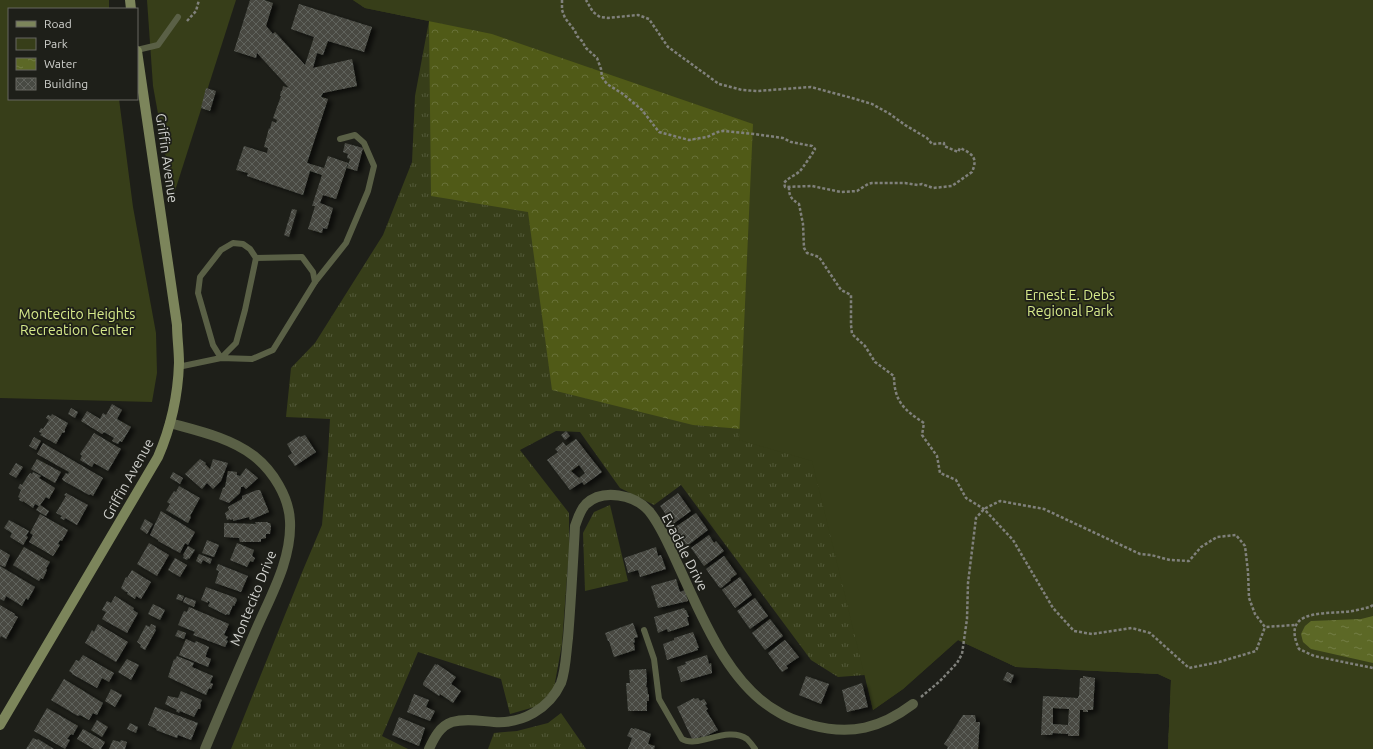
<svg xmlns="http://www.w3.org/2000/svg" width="1373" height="749" font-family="Ubuntu,sans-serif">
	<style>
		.grass { fill: url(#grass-tufts) }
		.forest { fill: url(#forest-crowns) }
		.park { fill: #373e19 }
		.water { fill: url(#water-ripples) }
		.building { fill: url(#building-cross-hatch); fill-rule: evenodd; filter: url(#shadow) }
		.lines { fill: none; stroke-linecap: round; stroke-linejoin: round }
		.path { stroke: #80817c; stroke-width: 2.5; stroke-dasharray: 3 2; stroke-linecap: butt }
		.lane { stroke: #5a6046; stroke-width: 6 }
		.street { stroke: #5a6046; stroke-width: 10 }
		.secondary { stroke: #7c855b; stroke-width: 10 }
		.labels { text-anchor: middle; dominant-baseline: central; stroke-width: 3.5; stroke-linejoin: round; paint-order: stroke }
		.street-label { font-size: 14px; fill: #d1d2ce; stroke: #1e1f19 }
		.park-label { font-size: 14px; fill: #d6e98a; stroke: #1e1f19 }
	</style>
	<defs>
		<pattern id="grass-tufts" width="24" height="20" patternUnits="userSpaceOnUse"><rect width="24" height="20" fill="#373e19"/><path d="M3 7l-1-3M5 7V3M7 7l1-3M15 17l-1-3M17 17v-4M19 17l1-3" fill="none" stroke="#535939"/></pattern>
		<pattern id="forest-crowns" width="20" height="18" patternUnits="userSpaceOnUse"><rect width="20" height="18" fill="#505a17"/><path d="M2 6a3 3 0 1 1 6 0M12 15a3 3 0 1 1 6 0" fill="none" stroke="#687138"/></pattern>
		<pattern id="water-ripples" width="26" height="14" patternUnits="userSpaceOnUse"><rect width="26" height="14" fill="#5c6826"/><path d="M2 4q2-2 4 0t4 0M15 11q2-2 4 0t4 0" fill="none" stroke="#727d44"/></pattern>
		<pattern id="building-cross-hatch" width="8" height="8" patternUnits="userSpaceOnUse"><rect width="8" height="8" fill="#484a43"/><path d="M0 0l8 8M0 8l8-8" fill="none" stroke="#61635d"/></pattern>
		<filter id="shadow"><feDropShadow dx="4.5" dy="2.5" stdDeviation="2" flood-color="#0009"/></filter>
	</defs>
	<rect width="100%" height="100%" fill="#1e1f19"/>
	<g class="grass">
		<polygon points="353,0 1373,0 1373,749 1168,749 1171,680 1158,674 1016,667 958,640 903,689 873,710 865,675 838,677 811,660 681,485 654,505 620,488 580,432 556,431 520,450 569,513 569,550 562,644 554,688 538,706 510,714 501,679 418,652 382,736 408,749 231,749 303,570 322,525 328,454 330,419 286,417 291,368 315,343 383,235 412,162 415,96 429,21 365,8"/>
		<polygon points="610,505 628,581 585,591 583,533 594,512"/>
		<polygon points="561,713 586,749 488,749 494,733 517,731 548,723"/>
	</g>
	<polygon class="forest" points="429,21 626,31 954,130 793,433 693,425 552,390 528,212 431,196"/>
	<g class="park">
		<polygon points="0,0 109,0 109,9 9,9 9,99 119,99 133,207 156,333 157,373 152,402 0,398"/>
		<polygon points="147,0 236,0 173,197 153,86"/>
		<polygon points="353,0 1373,0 1373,749 1168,749 1171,680 1158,674 1016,667 958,640 903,689 873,710 812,461 739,440 753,124 492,34 365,8"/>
	</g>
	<polygon class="water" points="1373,616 1373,663 1311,649 1303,642 1301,634 1305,626 1311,621 1361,619"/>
	<g class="building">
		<polygon points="250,0 264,0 273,3 266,26 273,34 275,32 305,65 314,37 291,29 299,4 372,27 364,52 328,41 323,55 317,53 313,68 352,59 357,86 323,93 321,97 328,99 307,163 324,168 328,156 348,163 336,199 323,195 320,203 333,208 327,229 323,228 322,233 308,229 315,206 312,206 322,175 310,171 303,195 247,176 248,173 236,170 244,146 267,153 268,148 264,147 269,128 270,129 272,121 276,123 277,120 273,118 281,96 280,96 281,91 282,91 283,86 289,88 257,53 256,58 234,51"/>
		<polygon points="206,88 216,91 210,111 201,108"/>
		<polygon points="345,143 363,148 357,171 347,168 350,159 347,158 348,154 343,152"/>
		<polygon points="292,209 297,210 289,237 284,235"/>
		<polygon points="112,404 122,410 117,419 131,427 122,442 120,441 118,444 112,441 114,438 104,432 102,434 81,421 87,411 100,419 103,413 106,415"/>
		<polygon points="71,408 78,412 75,418 68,414"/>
		<polygon points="52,414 68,423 65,429 65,432 62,433 56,444 40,435 42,433 39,432 41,428 43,429 49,420 46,418 48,415 51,416"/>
		<polygon points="566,431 570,436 565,440 561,435"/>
		<polygon points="94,433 121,449 108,471 94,463 92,467 80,460 82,456 80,454"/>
		<polygon points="305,435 316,452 295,466 288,456 292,453 287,444 299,436 300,437"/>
		<polygon points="34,437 41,441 36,450 29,446"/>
		<path d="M 576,439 L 602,472 L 584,485 L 582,482 L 570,490 L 547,460 L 558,452 L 555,449 L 563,442 L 566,446 ZM 579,465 L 585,473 L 579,478 L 571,471 Z"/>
		<polygon points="43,443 103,478 93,496 90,494 89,495 64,481 62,479 66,473 68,474 69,472 37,454"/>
		<polygon points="37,459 61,472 55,483 31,469"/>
		<polygon points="200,459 206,463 205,464 210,469 213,459 228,463 221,481 213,489 207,483 202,489 185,474"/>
		<polygon points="16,463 23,467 16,478 9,474"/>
		<polygon points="246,468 258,478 246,489 243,486 243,487 241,487 240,493 229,503 219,499 223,488 225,487 228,471 237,472 237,475 240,476"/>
		<polygon points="33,472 41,476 39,478 55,488 49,499 46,497 40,505 49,511 46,516 36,510 39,506 35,504 33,508 23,501 23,502 19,500 20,498 18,497 21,490 18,488 20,484 22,485 27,477 30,473 32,474"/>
		<polygon points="173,472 183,478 180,484 170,478"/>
		<polygon points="179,486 200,498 190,516 191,517 188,523 166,510 170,504 167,502 174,491 176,492"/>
		<polygon points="257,490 260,490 269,512 250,520 249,517 233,521 233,519 230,520 230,519 227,520 225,513 229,510 228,507 242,499 242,496"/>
		<polygon points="66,493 88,505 77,525 65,518 64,520 60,518 62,516 56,513 66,496 64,495"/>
		<polygon points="678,493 691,511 673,524 660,506"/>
		<polygon points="161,511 195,532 188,545 185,543 180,553 158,541 158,540 150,535"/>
		<polygon points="696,513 708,530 687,546 674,528"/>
		<polygon points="40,514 68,530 62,541 60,540 58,544 60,545 53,556 29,542 33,535 30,533"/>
		<polygon points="145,519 153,524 147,534 140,529"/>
		<polygon points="9,520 29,531 26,536 28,537 23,545 10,537 12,533 4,528"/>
		<polygon points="255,522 268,522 268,523 270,523 271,526 270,534 266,534 266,538 261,539 261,542 240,542 239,538 224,537 224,523 256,524"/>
		<polygon points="709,535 714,543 716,541 724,551 704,566 691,548"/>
		<polygon points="207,540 219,545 214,557 202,553"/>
		<polygon points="149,543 169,555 157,576 137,564"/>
		<polygon points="237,543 254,550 252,556 255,558 253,562 250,561 247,567 230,560"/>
		<polygon points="188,546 195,550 189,559 188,558 187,560 183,558 184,556 183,555"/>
		<polygon points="24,547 50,562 46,569 47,570 43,579 41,578 39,581 13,565"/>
		<polygon points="656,547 658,556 661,555 666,569 640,577 638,570 628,573 624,558"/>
		<polygon points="0,549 10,555 5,567 0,565"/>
		<polygon points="199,554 212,559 210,564 203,560 201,564 196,561"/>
		<polygon points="724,556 737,574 730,579 731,580 721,588 719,587 706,569"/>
		<polygon points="175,558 187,565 180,577 168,570"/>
		<polygon points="218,564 248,576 241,592 215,583 219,571 216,570"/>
		<polygon points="0,566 35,587 28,600 26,598 22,606 6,596 4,601 0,599"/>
		<polygon points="132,570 151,582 141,599 136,596 135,599 127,594 128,592 126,592 121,588 126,577 127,578"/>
		<polygon points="740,577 752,595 735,608 722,590"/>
		<polygon points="676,579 680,592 685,590 688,601 658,608 651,586"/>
		<polygon points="206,587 236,598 237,600 234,606 233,605 229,615 227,614 226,615 208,606 210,602 208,601 208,603 201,600"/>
		<polygon points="178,594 184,596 182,601 176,599"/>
		<polygon points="115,596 134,608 133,610 138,613 127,633 102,619 106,612 102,610 107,601 111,603"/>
		<polygon points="185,597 196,601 194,607 183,602"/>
		<polygon points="755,598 768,616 750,629 737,611"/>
		<polygon points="153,604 165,610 160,620 148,614"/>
		<polygon points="0,605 15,614 14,615 18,617 6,639 1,636 0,638"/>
		<polygon points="189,607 229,624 224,635 228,637 226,640 228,641 225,647 193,635 195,632 178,625 183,613 184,611 187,612"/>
		<polygon points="684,608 685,610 686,610 689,617 687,617 689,625 668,632 667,629 658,633 654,617"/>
		<polygon points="770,619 783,636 765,650 752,633"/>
		<polygon points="633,623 638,637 634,638 635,642 633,643 634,644 635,650 614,657 609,641 608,641 605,633"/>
		<polygon points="98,624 128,642 116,662 85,643 92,630 94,632"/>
		<polygon points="151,624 156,626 155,629 156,630 145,650 140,647 141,645 137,642 146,625 150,627"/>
		<polygon points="178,630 186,633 184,639 175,636"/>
		<polygon points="693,632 699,648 697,648 698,650 667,660 663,644 674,640 674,638"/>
		<polygon points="186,639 195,643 196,641 209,647 206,655 206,657 211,659 208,667 179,655"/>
		<polygon points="785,640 799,657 786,666 788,668 782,672 768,653"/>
		<polygon points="83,655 114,673 109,682 102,678 97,688 72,674 72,673 69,671 76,660 79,661"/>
		<polygon points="707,655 709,664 711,663 712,673 681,682 677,667 686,664 685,662"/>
		<polygon points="177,656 194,663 192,667 213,676 210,683 213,684 211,689 209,688 206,695 168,677 174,659 175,660"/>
		<polygon points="127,659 139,665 131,680 118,672"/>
		<polygon points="435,664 437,665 437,664 456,677 451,684 461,691 453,703 440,694 439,696 423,685 423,683"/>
		<polygon points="646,669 647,681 646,687 647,687 648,694 649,694 649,701 647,701 647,711 628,711 626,683 630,683 629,670"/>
		<polygon points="1007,672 1014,675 1011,683 1003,680"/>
		<polygon points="806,676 829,684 821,704 799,695"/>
		<path d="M 1083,676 L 1095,678 L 1093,710 L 1088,710 L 1088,712 L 1083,712 L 1083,710 L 1080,710 L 1079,736 L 1068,736 L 1068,734 L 1053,733 L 1052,735 L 1041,735 L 1043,696 L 1078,698 L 1078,696 L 1079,696 L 1080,678 L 1083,678 ZM 1053,708 L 1069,709 L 1068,725 L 1053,724 Z"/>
		<polygon points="64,679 103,703 97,715 93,713 89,720 80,715 78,716 51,700"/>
		<polygon points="862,683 868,707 847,712 842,690"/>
		<polygon points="111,689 122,695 115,707 105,701"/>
		<polygon points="181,691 202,700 200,704 201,705 200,709 198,709 194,717 180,711 179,713 176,711 177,710 165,704 168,696 178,698"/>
		<polygon points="414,694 429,700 426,707 435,711 430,721 407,712"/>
		<polygon points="694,698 695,699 698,698 700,701 704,699 707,704 705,705 708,709 706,710 718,730 702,738 701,736 693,741 677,707"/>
		<polygon points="155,707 198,723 191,740 178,735 177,738 156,730 157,729 148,725"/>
		<polygon points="47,708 78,726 73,735 71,734 67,739 70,740 65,749 34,731"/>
		<polygon points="963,715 975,715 976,722 980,722 978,749 947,749 948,747 944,744"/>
		<polygon points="399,717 425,728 419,746 392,735"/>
		<polygon points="97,720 108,727 102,737 91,730"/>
		<polygon points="130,723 138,727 136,733 127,729"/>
		<polygon points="631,728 634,729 635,728 651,734 648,744 655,746 654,749 628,749 632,738 627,736"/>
		<polygon points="83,729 105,742 101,749 94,749 77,739"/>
		<polygon points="33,738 37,740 38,739 54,749 26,749"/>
		<polygon points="113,740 120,742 121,740 127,742 125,749 109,749"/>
	</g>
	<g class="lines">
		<g class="path">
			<path d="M 562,0 L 562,10 L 565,18 L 575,31 L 577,36 L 582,41 L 586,48 L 597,58 L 601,69 L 602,77 L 607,84 L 623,94 L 642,110 L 659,132 L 689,140 L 707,137 L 718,132 L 723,131 L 754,134 L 783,138 L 791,142 L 812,146 L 815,149 C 815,150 802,169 800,171 C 796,175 789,177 784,183 L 785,187 L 812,186 L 841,192 L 857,191 L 868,184 L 872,183 L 905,183 L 918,185 L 922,184 L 933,188 L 952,186 L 972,172 C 978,158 973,154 960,148 L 958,152 L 944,146 L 944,143 L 932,144 L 927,138 L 905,125 L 890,114 L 872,104 L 852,98 L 811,87 L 757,91 L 742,90 L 719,84 L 668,47 L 649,19 L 638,15 L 608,18 L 600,17 L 593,12 L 586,0"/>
			<polyline points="187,21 196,11 199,0"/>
			<path d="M 789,187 C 789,196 791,199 799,204 L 803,224 L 804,248 L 807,253 L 819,257 L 841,290 L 851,295 L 851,325 L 852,334 L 865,346 L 875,362 L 894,376 C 894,401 904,410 924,423 L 922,435 L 937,456 L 940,473 L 956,480 L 966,498 L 984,509 L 1013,540 L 1053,608 L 1074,631 L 1092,634 L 1132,628 L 1150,633 L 1189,668 L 1219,662 L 1256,651 L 1265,627"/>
			<path d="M 1373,605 L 1370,607 C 1361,609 1351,612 1342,612 C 1317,614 1282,612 1299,649 L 1314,656 L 1373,668"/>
			<polyline points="921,697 940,681 957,663 962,654 967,619 968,583 976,518 984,509 1000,501 1044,509 1140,554 1151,555 1170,560 1189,561 1201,547 1217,537 1236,535 1245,546 1248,572 1249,598 1255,614 1265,627 1295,625"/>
		</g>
		<g class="lane">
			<polyline points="137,50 158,45 178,17"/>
			<polyline points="315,282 346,243 368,191 374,166 364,143 355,135 340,139"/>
			<polyline points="178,367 221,358 236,343 245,310 256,258 250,249 243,244 233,243 221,250 200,277 198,293 213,345 221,358 252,359 273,350 315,282 313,272 302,257 256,258"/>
			<path d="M 644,630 L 654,659 L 659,699 L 682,739 C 698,749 727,725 747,739 C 750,742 753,746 755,749"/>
		</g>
		<g class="street">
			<path d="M 170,423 C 199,431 231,438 254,456 C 273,471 289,497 290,521 C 292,560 270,597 255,632 C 238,671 221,710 205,749"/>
			<path d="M 429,749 C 434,738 440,726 452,722 C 466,718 480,721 494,722 C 522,724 549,709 561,683 C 566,669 566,653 568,638 C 571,601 573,563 575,526 C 578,518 580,510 586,504 C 603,488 635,495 649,511 C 662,527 670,548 679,567 C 702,617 729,686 780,713 C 789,719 801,722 811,725 C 851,736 881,728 913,704"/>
		</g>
		<g class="secondary">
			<polyline points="130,0 131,9"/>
			<path d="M 0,725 L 158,457 C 171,427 178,395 179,363 C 179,350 177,337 177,325 L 137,51"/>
		</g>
	</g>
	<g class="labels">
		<g class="street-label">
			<text transform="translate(167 158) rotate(82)">Griffin Avenue</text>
			<text transform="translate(128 479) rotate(-61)">Griffin Avenue</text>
			<text transform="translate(685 552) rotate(63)">Evadale Drive</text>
			<text transform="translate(253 598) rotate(-68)">Montecito Drive</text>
		</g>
		<g class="park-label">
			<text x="1070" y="295">Ernest E. Debs<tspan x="1070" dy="16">Regional Park</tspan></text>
			<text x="77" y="314">Montecito Heights<tspan x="77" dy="16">Recreation Center</tspan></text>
		</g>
	</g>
	<rect x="8" y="8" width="130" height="92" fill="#1e1f19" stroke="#666761"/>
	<rect x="16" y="21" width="20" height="6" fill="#7c855b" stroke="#666761"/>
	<text x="44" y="28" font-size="12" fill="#d1d2ce">Road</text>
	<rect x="16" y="38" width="20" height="12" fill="#373e19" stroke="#666761"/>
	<text x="44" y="48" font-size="12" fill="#d1d2ce">Park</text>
	<rect x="16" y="58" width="20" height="12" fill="url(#water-ripples)" stroke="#666761"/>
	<text x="44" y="68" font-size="12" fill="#d1d2ce">Water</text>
	<rect x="16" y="78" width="20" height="12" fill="url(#building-cross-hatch)" stroke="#666761"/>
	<text x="44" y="88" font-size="12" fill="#d1d2ce">Building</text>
</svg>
